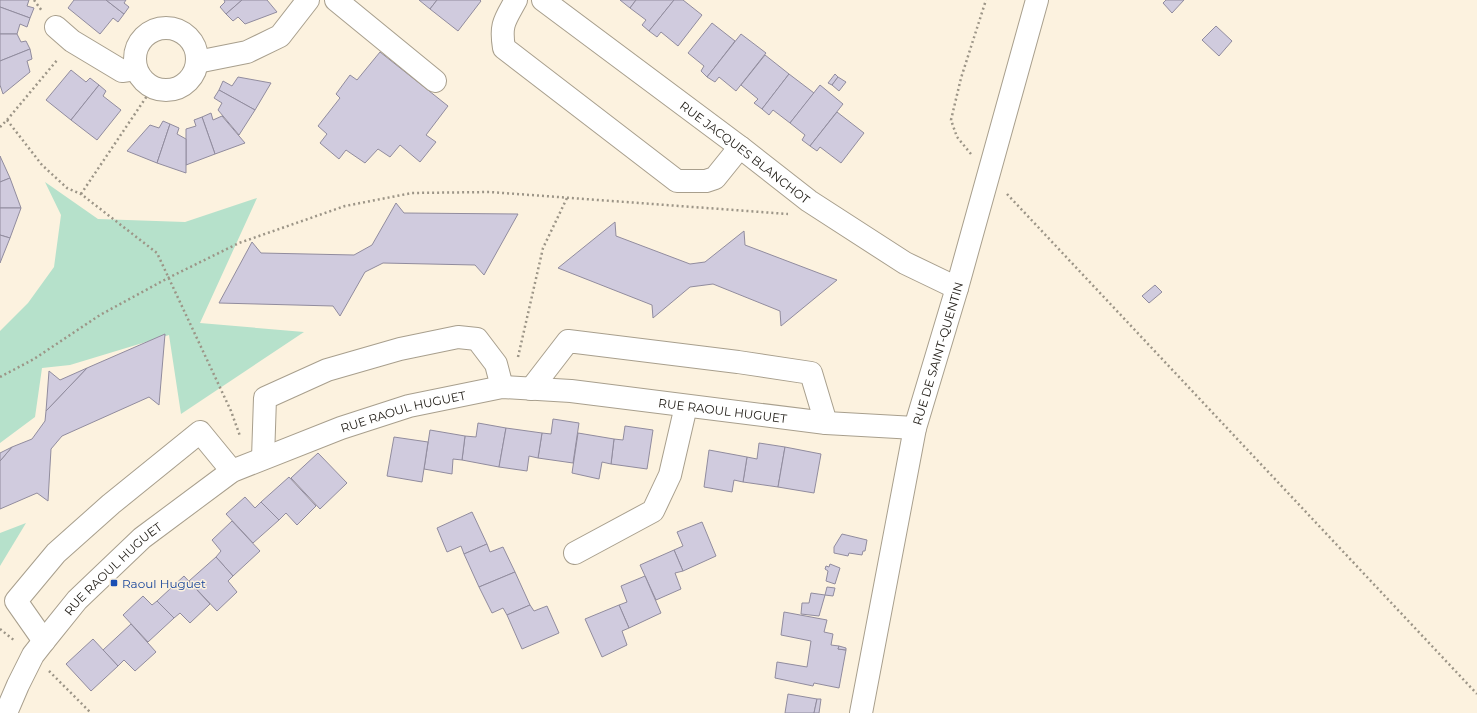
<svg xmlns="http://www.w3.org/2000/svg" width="1477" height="713" font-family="Montserrat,sans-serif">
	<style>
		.green { fill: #b6e1cb }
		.building { fill: #d0cbde; stroke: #918c9e }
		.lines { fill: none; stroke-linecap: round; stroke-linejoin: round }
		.minor-casing { stroke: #a89f8d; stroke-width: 24 }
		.major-casing { stroke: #a89f8d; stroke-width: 24 }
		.path { stroke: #9c9587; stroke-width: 2.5; stroke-dasharray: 2 3; stroke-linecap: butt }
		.minor { stroke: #fff; stroke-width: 22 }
		.major { stroke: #fff; stroke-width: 22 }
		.transit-dot { fill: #1a4fb4; stroke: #fcf2df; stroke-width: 1.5 }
		.labels { text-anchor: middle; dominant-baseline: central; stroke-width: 3; stroke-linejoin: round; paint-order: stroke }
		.street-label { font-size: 12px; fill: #1f1b15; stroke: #fcf2df }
		.transit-label { font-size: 12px; fill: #164399; stroke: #fcf2df; text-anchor: start }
	</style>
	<rect width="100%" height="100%" fill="#fcf2df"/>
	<g class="green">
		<polygon points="45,182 98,219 185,222 257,198 200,323 304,332 181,414 169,335 70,365 42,368 35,417 0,443 0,331 28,303 54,267 61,215"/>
		<polygon points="26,523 0,566 0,533"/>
	</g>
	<g class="building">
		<polygon points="0,0 29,0 27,6 34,8 30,18 0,7"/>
		<polygon points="74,0 106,0 124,14 118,22 113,18 100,34 68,8"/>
		<polygon points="106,0 126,0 124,3 129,7 124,14"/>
		<polygon points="224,0 242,0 226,14 220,7 225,2"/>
		<polygon points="242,0 267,0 277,12 245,24 238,17 233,21 226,14"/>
		<polygon points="419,0 437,0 430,9"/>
		<polygon points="437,0 480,0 481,1 458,31 430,9"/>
		<polygon points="620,0 636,0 630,8"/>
		<polygon points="636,0 674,0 649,31 642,25 646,20 630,8"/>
		<polygon points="674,0 683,0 702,15 678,46 661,32 657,37 649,31"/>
		<polygon points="1166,0 1184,0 1172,13 1163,3"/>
		<polygon points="0,7 30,18 27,27 20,24 17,34 0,34"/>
		<polygon points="712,23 735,41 707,77 701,71 704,66 688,53"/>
		<polygon points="1216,26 1232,41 1219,56 1202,40"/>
		<polygon points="0,34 17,34 21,42 26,41 30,49 0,61"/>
		<polygon points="741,34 766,53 736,91 719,77 715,82 707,77"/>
		<polygon points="30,49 32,59 27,61 30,72 3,94 0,85 0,61"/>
		<polygon points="380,52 448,106 426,135 436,142 420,162 400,145 390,157 378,149 365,163 346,150 339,159 320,143 327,134 318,126 340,98 336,94 350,75 357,80"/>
		<polygon points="765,55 789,74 762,109 754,103 758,99 741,85"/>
		<polygon points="71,70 86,82 90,78 99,85 71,120 46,100"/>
		<polygon points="789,74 814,93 790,123 773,110 769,115 762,109"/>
		<polygon points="835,74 838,77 832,85 828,83"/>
		<polygon points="238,77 271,83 255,110 219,90 223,81 232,86"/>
		<polygon points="838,77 846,82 839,91 832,85"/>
		<polygon points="99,85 106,91 103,96 121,110 97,140 71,120"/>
		<polygon points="820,85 843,104 810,146 802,140 805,135 790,123"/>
		<polygon points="219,90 255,110 239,135 218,110 222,103 214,98"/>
		<polygon points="837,112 864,133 841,163 820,147 817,151 810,146"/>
		<polygon points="211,113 213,120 222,116 245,143 215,154 202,117"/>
		<polygon points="202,117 215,154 186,165 186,129 196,126 194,120"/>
		<polygon points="163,121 170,124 157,163 127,151 150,125 159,128"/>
		<polygon points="170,124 179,128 177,134 186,139 186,173 157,163"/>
		<polygon points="0,156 10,178 0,182"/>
		<polygon points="10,178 21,208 0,208 0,182"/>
		<polygon points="396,203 404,213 518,214 484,275 475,265 383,263 365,272 340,316 333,306 219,303 252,242 261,253 354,255 372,245"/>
		<polygon points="0,208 21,208 10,238 0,235"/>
		<polygon points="615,222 616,236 690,264 705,262 744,231 745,245 837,280 781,326 780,311 713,284 690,287 653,318 652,305 558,268"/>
		<polygon points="0,235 10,238 0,263"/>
		<polygon points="1155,285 1162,292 1149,303 1142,296"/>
		<polygon points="165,334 159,405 149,397 62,436 51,449 48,501 37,493 0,509 0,461 12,447 32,439 45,421 46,411 87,368"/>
		<polygon points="87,368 46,411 49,371 60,380"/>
		<polygon points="553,419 579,423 573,463 538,458 542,433 551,434"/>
		<polygon points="478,423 506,428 499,467 462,460 465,436 476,437"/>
		<polygon points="625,426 653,430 647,469 611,464 614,439 623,440"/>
		<polygon points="506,428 542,433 538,458 529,456 527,471 499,467"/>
		<polygon points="430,430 465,436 462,460 453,459 452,474 424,469"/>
		<polygon points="578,433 614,439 611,464 602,462 599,479 572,473"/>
		<polygon points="394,437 428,442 422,482 387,476"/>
		<polygon points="759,443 785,447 778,487 743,482 747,457 757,459"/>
		<polygon points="12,447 0,461 0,453"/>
		<polygon points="785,447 821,454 814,493 778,487"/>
		<polygon points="709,450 747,457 743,482 734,480 732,492 704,487"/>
		<polygon points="318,453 347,483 320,509 291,478"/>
		<polygon points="289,477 316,506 297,525 286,513 279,520 261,502"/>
		<polygon points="245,497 255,508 261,502 279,520 253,543 226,514"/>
		<polygon points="472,512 487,544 464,554 461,546 447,552 437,528"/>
		<polygon points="232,521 260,551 233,576 216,557 221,551 212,540"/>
		<polygon points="702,522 716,556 683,571 674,550 683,546 677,532"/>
		<polygon points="842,534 867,540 865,551 863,551 862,555 849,553 848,556 834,553 834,547"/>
		<polygon points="487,544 490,552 503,547 515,572 479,587 464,554"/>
		<polygon points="674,550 683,571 675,573 681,589 656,600 640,565"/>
		<polygon points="216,557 233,576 228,581 237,592 217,611 189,581"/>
		<polygon points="830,564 840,568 835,584 826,581 828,571 825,569 826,566 829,567"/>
		<polygon points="515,572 530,605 507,615 503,608 492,613 479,587"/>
		<polygon points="184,576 210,604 190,623 180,613 174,618 157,601"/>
		<polygon points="645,576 661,613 629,628 619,605 627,602 621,586"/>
		<polygon points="827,587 835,588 833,596 825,595"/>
		<polygon points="811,593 825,595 819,616 801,614 802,603 809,603"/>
		<polygon points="143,596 152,605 157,601 174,618 148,642 123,615"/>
		<polygon points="530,605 534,611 547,606 559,633 522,649 507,615"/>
		<polygon points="619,605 629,628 622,631 627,645 602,657 585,619"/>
		<polygon points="784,612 827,620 824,632 833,634 831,645 839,646 838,649 846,650 839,688 814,683 813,686 775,678 777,662 807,667 811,641 781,635"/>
		<polygon points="131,624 156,652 135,671 124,660 118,666 103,650"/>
		<polygon points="93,639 118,666 91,691 66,664"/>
		<polygon points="839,646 846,648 846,650 838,649"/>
		<polygon points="788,694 817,699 814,713 785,713"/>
		<polygon points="817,699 821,699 819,713 814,713"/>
	</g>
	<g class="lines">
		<g class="minor-casing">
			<g id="minor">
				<polyline points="336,0 435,81"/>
				<path d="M 516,0 C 505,20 500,24 504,48 L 677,181 L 706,181 L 715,178 L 740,147"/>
				<path id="s1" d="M 543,0 L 740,147 L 809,201 L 905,263 L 957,288"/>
				<polyline points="56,27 72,41 122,71 136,69"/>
				<circle cx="166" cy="59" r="31"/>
				<polyline points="197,62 247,52 280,36 308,0"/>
				<polyline points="531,389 568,341 738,362 811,373 826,423"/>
				<polyline points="263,458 265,398 327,370 400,349 458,337 477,339 496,364 502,387"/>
				<polyline points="575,553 653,511 670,475 686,406"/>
				<polyline points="44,641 16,601 56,553 111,504 200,432 232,471"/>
				<path id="s2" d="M 6,713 L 18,685 L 33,655 L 44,641 L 77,600 L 142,538 L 232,471 L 341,428 L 409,406 L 502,387 L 571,391 L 826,423 L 915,428"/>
			</g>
		</g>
		<g class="major-casing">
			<g id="major">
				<path id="s3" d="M 861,713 L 915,428 L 957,288 L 1037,0"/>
			</g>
		</g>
		<g class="path">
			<polyline points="34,0 42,11"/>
			<polyline points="7,120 42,165 67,188 81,194 157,253 231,411 240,436"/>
			<polyline points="0,127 7,120 58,59"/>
			<polyline points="971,154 957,137 951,120 961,78 986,0"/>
			<polyline points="81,194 153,87"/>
			<polyline points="1007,194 1477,694"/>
			<polyline points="518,357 543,248 567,198"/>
			<polyline points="0,377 34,359 100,315 168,278 239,243 345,206 412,193 490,192 788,214"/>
			<polyline points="0,629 15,641"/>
			<polyline points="49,671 91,713"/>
		</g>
		<use href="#minor" class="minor"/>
		<use href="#major" class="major"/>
	</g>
	<rect class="transit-dot" x="110" y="579" width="8" height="8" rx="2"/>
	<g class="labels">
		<g class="street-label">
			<text stroke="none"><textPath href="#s1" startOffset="253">RUE JACQUES BLANCHOT</textPath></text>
			<text stroke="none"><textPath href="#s3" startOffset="368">RUE DE SAINT-QUENTIN</textPath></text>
			<text stroke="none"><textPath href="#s2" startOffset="842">RUE RAOUL HUGUET</textPath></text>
			<text stroke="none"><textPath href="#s2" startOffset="518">RUE RAOUL HUGUET</textPath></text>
			<text stroke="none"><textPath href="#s2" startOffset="182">RUE RAOUL HUGUET</textPath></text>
		</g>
		<g class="transit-label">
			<text x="122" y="583">Raoul Huguet</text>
		</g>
	</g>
</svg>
